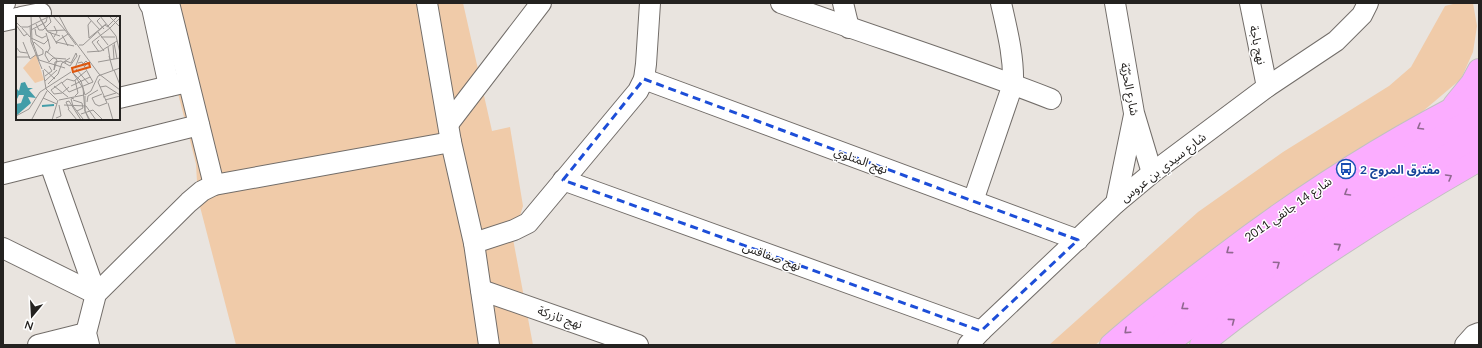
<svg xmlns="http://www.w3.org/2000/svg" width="1482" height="348" font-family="Lato,'Noto Sans Arabic',sans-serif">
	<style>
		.green { fill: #f0cba9 }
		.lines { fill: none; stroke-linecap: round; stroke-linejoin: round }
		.minor-casing { stroke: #726d69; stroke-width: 22 }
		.highway-casing { stroke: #c2c1c1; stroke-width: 24 }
		.minor { stroke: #fff; stroke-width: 20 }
		.highway { stroke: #fbadff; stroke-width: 22 }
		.oneway { stroke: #906890 }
		.marked { fill: none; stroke: #1d4ed8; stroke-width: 3; stroke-dasharray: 8 5; stroke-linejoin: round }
		.labels { text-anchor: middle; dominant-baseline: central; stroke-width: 3; stroke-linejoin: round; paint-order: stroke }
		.street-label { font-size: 12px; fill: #242220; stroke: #fff }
		.transit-label { font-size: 12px; font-weight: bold; fill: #164399; stroke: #fff; text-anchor: start }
		.inset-river { fill: none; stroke: #429da8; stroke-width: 2 }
		.inset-road { fill: none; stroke: #9a9693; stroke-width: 1 }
		.view { fill: #de560d; fill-opacity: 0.15; stroke: #de560d; stroke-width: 2 }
		.inset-edge { fill: none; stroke: #242220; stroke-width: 2 }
	</style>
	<rect width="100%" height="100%" fill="#e9e4df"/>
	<g class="green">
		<polygon points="155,3 463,3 492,131 510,127 523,206 513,239 533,345 236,345 198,199 196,164"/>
		<polygon points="1457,3 1473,3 1477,26 1473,52 1461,79 1409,123 1251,224 1095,345 1049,345 1198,212 1283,152 1389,86 1411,67 1445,6"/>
	</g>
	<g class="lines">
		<g class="minor-casing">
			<g id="minor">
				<polyline points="149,3 152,8 169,86"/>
				<polyline points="169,3 214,185"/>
				<polyline points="427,3 451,142 474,243 489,345"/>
				<path d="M 781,3 C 871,36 962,64 1051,99"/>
				<polyline points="843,3 849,28"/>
				<polyline points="1115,3 1134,113 1152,173"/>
				<polyline points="1250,3 1267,87"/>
				<polyline points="3,4 5,3"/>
				<polyline points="21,17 41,13"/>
				<polyline points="3,21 17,18"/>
				<polyline points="644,79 1078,240"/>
				<polyline points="119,98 183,83"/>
				<polyline points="449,123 541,3"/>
				<polyline points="50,164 96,294"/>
				<polyline points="3,174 199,125"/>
				<polyline points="563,180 981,331"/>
				<path d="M 973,201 L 1013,84 C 1014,56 1007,30 1001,3"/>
				<polyline points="1116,203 1134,115"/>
				<polyline points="474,243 514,230 528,223 638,91 644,79 646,64 650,3"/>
				<polyline points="3,248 96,294"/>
				<polyline points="481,290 638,345"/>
				<polyline points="38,345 86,333"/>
				<polyline points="89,345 86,333 96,294 189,202 202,191 214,185 451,142"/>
				<polyline points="968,345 981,331 1116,203 1152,173 1267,87 1336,41 1362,15 1368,3"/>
				<polyline points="1465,345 1474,335 1479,333"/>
			</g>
		</g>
		<g class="highway-casing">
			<g id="highway">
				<polyline points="1454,105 1472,83 1479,70"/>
				<path d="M 1111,345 C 1146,314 1183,286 1220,258 C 1301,196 1387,141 1479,95"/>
				<polyline points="1137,345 1177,312 1273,241 1323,207 1479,115"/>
				<path d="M 1166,345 C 1265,268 1370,198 1479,137"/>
				<path d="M 1201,345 C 1288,275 1383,215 1479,160"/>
			</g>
		</g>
		<use href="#minor" class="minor"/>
		<use href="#highway" class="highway"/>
	</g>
	<defs><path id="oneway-chevron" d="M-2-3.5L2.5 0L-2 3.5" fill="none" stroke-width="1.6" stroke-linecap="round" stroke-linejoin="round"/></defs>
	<g class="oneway">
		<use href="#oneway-chevron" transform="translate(1420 127) rotate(150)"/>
		<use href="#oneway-chevron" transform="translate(1449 177) rotate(-30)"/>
		<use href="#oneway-chevron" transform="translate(1347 193) rotate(149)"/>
		<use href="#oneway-chevron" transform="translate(1338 246) rotate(-33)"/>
		<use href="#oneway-chevron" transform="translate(1229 251) rotate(143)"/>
		<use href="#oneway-chevron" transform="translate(1277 264) rotate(-35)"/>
		<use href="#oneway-chevron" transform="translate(1184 307) rotate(143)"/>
		<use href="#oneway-chevron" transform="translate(1232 321) rotate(-37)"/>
		<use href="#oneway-chevron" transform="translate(1127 331) rotate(138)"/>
	</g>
	<path class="marked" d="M 644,79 L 1078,240 L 981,331 L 563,180 Z"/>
	<defs>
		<g id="bus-ring" transform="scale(1)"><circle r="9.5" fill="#fff" stroke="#1a4fb4" stroke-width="1.5"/><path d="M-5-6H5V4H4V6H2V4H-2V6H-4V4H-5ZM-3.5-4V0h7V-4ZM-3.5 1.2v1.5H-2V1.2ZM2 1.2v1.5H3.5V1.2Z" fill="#1a4fb4"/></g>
	</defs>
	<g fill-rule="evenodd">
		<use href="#bus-ring" x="1346" y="169"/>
	</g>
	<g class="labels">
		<g class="street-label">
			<text transform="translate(1258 45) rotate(78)">نهج باجة</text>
			<text transform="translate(1130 89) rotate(79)">شارع الحرّيّة</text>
			<text transform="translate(861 160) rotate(20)">نهج المتلوي</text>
			<text transform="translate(1163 167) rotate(-38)">شارع سيدي بن عروس</text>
			<text transform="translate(1288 209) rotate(-35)">شارع 14 جانفي 2011</text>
			<text transform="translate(772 256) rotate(20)">نهج صفاقس</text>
			<text transform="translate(560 317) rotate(19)">نهج تازركة</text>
		</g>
		<g class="transit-label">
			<text x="1360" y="169">مفترق المروج 2</text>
		</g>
	</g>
	<g transform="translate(16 16)">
		<rect width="104" height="104" fill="#e9e4df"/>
		<path d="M 20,38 L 28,64 L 19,67 L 7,52 Z" fill="#f0cba9"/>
		<path d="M 9,66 L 12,72 L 17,72 L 13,74 L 20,82 L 12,81 L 15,87 L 0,100 L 0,88 L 5,87 L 8,79 L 3,79 L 0,85 L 0,72 L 3,75 L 5,67 Z" fill="#429da8"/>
		<path class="inset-river" d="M 26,90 L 38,89"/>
		<path class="inset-road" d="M 15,0 L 16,24 L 23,44 L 49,52M 23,0 L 32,16 L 44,20M 23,0 L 31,15 L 49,14 L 60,29M 37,0 L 49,14M 43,0 L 51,15 L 83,58 L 104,74M 71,0 L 84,14M 84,0 L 100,20 L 104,37M 93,0 L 104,11M 84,2 L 81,5 L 88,13M 75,5 L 72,9 L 73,22 L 90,8M 0,6 L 5,11 L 12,11 L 34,0M 20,8 L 23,14 L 27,14 L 35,6 L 33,0M 0,9 L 8,20 L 11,18M 14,10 L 15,26M 38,10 L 41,16 L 38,21M 92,10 L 101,1M 6,12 L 14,21M 94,12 L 103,3M 19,13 L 20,19 L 26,22 L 30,20M 15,14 L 30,6 L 31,2M 34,16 L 41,28M 82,16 L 92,29M 46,19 L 52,30M 85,21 L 99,21M 15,22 L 28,28 L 32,24 L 30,17M 83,24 L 81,26 L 88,35M 7,26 L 14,43 L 21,38M 15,26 L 26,53M 40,26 L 58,30M 40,26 L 52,18M 98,27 L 101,43M 17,29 L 18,26 L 27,34 L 27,38 L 22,40M 63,29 L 67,29 L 89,9 L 92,11M 97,29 L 98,43M 0,31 L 4,36 L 11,37M 92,31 L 94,43M 71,36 L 85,35 L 101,25M 83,36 L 76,26 L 94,12M 31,37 L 34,32 L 32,23M 93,40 L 97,54M 0,41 L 14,41M 33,46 L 29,39 L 30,35 L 41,44 L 38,54M 33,46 L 37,42 L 50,43M 82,46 L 104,42M 49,47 L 50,45 L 55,47 L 60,37 L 61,40M 62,47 L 66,46 L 77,66 L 53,76 L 46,67 L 51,63 L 58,65 L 70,55M 67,48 L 70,45 L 72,47 L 68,51M 59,52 L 64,39M 28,53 L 39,63M 60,53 L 73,68M 27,54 L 30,73M 38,54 L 39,46 L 45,45 L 54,50 L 61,40M 98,54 L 104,69M 56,56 L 65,65 L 69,79M 57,57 L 67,72 L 69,95 L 74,104M 29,60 L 36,55 L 33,50M 84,63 L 82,66 L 91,87M 29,65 L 41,54M 46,66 L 35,74 L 38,78 L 46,77 L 53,71M 32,68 L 42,58 L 46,47 L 54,42M 38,70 L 52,81M 55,70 L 74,61M 84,71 L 90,70 L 104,79M 30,73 L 41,84M 86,78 L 76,82 L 79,88 L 83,90 L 91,87M 69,79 L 75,75 L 82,60 L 104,52M 59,80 L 62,77 L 59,64M 69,80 L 69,95 L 73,104M 87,81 L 100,77M 27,82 L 41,88M 58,82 L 55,83 L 57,90 L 67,103M 43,84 L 68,79M 57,84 L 66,87 L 67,92 L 61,95M 89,84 L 104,80M 71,86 L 72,80 L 82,74M 92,87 L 97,104M 48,89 L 70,90 L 80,104M 52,93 L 61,104M 53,93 L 50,86 L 53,85 L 65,104M 65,98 L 77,94 L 87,104M 0,100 L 13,93 L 24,76 L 55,56M 40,102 L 45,100 L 43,89M 16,103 L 31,75M 36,104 L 42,84"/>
		<path class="view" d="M 73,47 L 74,51 L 57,56 L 56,52 Z"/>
		<rect width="104" height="104" class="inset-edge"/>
	</g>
	<rect width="1482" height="348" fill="none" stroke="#242220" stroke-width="8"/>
	<g transform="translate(32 316) rotate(198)" stroke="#ffffff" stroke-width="3" paint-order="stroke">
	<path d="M0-3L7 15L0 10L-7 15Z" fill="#242220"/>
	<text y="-6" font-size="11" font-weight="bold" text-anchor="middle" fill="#242220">N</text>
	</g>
</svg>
